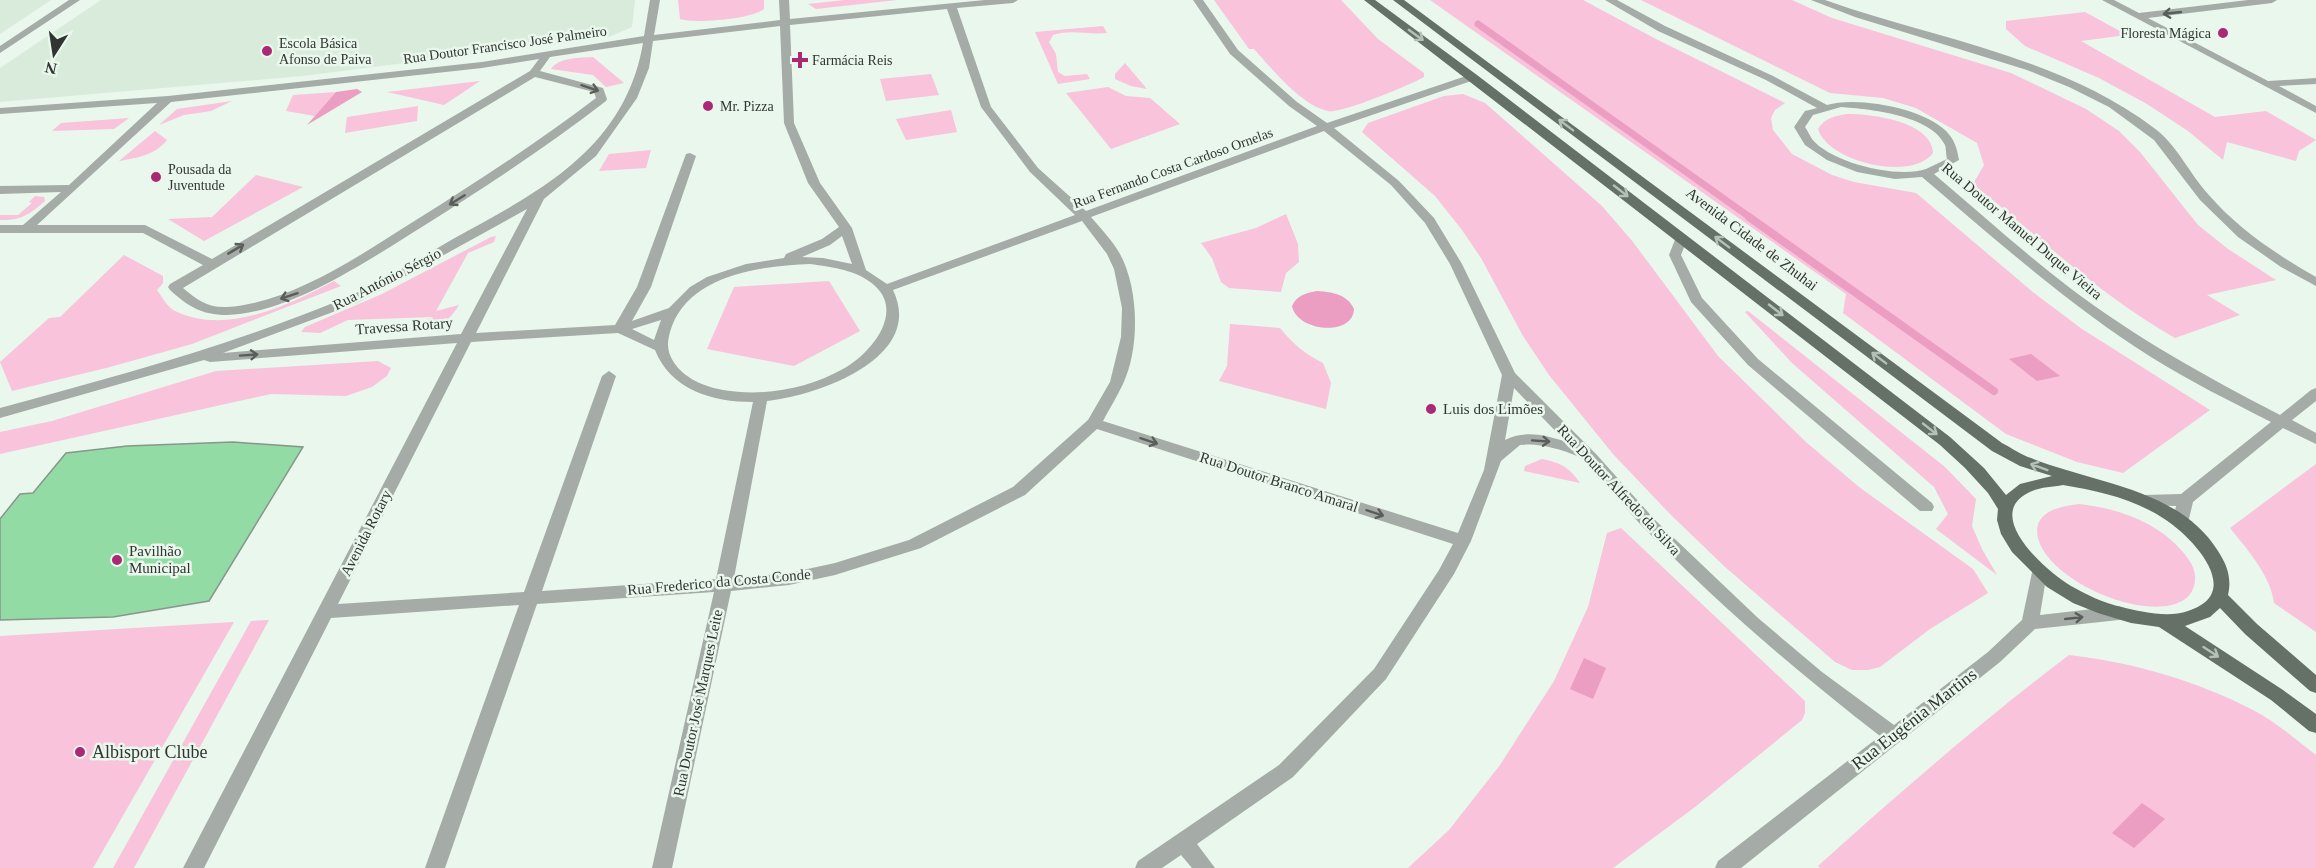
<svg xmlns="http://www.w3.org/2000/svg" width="2316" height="868" font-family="Georgia,serif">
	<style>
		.built { fill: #d9ecdc }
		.green { fill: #f8c3db }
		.water { fill: #ec9dc2 }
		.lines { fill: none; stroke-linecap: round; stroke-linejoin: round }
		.stream-far1 { stroke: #ec9dc2; stroke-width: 7 }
		.stream { stroke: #ec9dc2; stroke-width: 8 }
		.building { fill: #93dba5; stroke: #89968c; stroke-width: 1.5 }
		.minor { fill: #a5aba6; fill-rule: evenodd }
		.primary { fill: #657067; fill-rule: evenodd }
		.oneway { stroke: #595e5a }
		.oneway2 { stroke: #b4c1b7 }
		.poi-dot { fill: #ab2974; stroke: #e9f7ec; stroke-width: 2 }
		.labels { text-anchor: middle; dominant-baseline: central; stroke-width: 5; stroke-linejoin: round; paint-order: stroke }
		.far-poi-label { font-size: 14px; fill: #303531; stroke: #e9f7ec; text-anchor: start }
		.far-street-label { font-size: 14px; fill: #303531; stroke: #e9f7ec }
		.street-label { font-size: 15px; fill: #303531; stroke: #e9f7ec }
		.poi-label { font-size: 15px; fill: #303531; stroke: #e9f7ec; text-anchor: start }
		.near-street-label { font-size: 18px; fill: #303531; stroke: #e9f7ec }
		.near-poi-label { font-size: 18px; fill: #303531; stroke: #e9f7ec; text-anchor: start }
	</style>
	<rect width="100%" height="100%" fill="#e9f7ec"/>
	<g class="built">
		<polygon points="0,0 51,0 0,34"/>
		<polygon points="101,0 635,0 632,27 609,37 303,76 0,102 0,68"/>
	</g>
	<g class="green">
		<path d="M 678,0 L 764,0 L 764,9 C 752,19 695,24 680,19 Z"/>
		<polygon points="845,0 897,0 816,9 808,4"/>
		<path d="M 1214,0 L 1341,0 L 1378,39 L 1424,73 L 1424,77 C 1410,85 1341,114 1328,111 C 1302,106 1271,68 1254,49 L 1249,49 Z"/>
		<polygon points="1430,0 1583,0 1656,39 1785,103 1775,110 1771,118 1773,130 1792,154 1832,175 1854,182 1916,193 2034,293 2082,329 2210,410 2123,473 2077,462 2006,434 1843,313 1846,294"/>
		<path d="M 1641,0 L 1792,0 L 1832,18 L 2011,73 L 2086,109 L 2119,131 L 2140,152 L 2198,225 L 2228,249 L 2276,280 L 2207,295 L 2240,315 L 2175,338 C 2101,296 2039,237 1973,184 L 1984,165 L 1977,143 L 1916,108 L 1883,98 L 1830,93 Z"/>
		<polygon points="2085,12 2127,35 2081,41 2215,117 2266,111 2316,140 2299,151 2296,161 2227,142 2223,160 2188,131 2147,104 2099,78 2025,46 2006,29 2006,21"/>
		<path d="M 1103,26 L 1107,33 C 1088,35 1071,29 1053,35 L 1049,42 L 1056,54 L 1058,72 L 1065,76 L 1087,74 L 1090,79 L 1058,84 L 1035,32 Z"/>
		<path d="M 593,57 L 624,83 L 606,87 L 593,75 L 551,69 C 559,57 580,58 593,57 Z"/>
		<polygon points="1125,63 1147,89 1131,86 1115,79 1115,74"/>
		<polygon points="931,74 939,95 886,101 880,79"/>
		<polygon points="480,81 444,105 387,92"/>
		<polygon points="1108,87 1126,96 1150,98 1180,124 1111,149 1066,93"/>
		<polygon points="336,92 315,116 286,111 293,95"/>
		<polygon points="1463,94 1485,103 1602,206 1633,242 1718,356 1806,442 1859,487 1973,569 1988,593 1930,629 1880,667 1868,670 1852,670 1835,662 1724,566 1670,514 1613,454 1549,375 1523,336 1481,258 1462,230 1435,196 1362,132 1368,123 1444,96"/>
		<polygon points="232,101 211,111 184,115 159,125 177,109"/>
		<polygon points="418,106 417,121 345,133 347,117"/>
		<polygon points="951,110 957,132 906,140 896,119"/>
		<path d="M 1847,114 C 1872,114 1931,121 1933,153 C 1911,182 1828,162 1818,129 C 1825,118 1834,116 1847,114 Z"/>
		<polygon points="129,118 114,129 52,131 61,123"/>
		<path d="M 155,131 L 167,140 C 155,155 137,158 119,161 Z"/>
		<polygon points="651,150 646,168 599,171 609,154"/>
		<polygon points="256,175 303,187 204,241 168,219 212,217"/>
		<path d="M 35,196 L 44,197 L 45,201 C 30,214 21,221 0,220 L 0,215 L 18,215 L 32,203 L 29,202 Z"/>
		<polygon points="1286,214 1298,244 1299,262 1286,273 1281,292 1229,288 1221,282 1212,258 1201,243 1256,228"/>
		<path d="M 496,236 L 494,242 L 468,253 L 436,311 L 459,305 C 445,328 433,328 408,330 L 433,317 L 348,320 L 320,333 L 301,332 L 305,327 L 382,294 L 491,237 Z"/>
		<path d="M 124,255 L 163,276 L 163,283 L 157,290 C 162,297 168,308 175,311 C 226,336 289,305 334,281 L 341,286 L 192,344 L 110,367 L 12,391 L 0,362 L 49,318 L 60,317 Z"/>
		<polygon points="829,281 860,331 794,366 707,349 734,287"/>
		<polygon points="1748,311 1945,467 1976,499 1972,526 1982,549 1997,575 1936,529 1948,514 1934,487 1792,363 1745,312"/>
		<path d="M 1230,324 L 1280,328 C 1293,344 1305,354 1323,363 L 1331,383 L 1326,409 L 1219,381 L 1227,366 Z"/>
		<polygon points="378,361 391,368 387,376 372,387 346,396 271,394 0,454 0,432 52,421 216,371"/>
		<path d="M 1542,459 C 1561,463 1569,467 1580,483 L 1524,471 L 1525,466 Z"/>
		<path d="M 2316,464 L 2316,632 L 2274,603 C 2271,576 2247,549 2230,528 Z"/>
		<path d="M 2080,504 C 2118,509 2156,521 2182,551 C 2188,558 2196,568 2195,579 C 2195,588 2190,597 2182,601 C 2144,622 2049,581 2038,538 C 2032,511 2061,506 2080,504 Z"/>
		<polygon points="1621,528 1805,701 1805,713 1802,720 1695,807 1613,868 1408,868 1449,830 1500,765 1554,681 1588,607 1607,533"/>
		<polygon points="269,620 134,868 113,868 251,621"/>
		<polygon points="234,622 93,868 0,868 0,636"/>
		<path d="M 2069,655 C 2132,662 2197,681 2253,710 C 2275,721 2296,740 2316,755 L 2316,868 L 1820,868 L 1818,866 C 1899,793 1982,721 2069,655 Z"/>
	</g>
	<g class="water">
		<polygon points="357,89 362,92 307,125 336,92"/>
		<path d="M 1317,291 C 1332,292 1347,294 1354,309 C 1353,337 1297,332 1292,306 C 1297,295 1306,293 1317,291 Z"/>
		<polygon points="2031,354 2060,376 2037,381 2009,359"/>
		<polygon points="1584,658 1606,668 1593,699 1570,689"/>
		<polygon points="2142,803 2165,819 2134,848 2112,833"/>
	</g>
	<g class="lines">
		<polyline class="stream-far1" points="1478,24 1751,218"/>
		<polyline class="stream" points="1749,217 1994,391"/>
	</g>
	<polygon class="building" points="233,442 303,447 209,601 113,617 0,620 0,519 20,494 33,493 66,453 127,446"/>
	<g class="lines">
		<g class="minor">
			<polygon points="69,0 80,0 0,53 0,46"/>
			<path d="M 650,0 L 660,0 L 654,35 L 780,20 L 779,0 L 789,0 L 790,19 L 985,0 L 1018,0 L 1013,3 L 957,8 L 991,107 L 1038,168 L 1086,211 L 1317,126 L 1289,106 L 1230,54 L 1193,0 L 1203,0 L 1238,50 L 1297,102 L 1327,123 L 1469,75 L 1477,75 L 1477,79 L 1334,128 L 1399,181 L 1434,218 L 1462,264 L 1515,373 L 1596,454 L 1656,521 L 1758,618 L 1822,672 L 1894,725 L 1988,652 L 2022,620 L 2033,568 L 2039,566 L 2045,568 L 2047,572 L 2040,615 L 2119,606 L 2125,608 L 2128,613 L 2125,618 L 2119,620 L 2035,629 L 2000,662 L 1741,868 L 1715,868 L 1718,861 L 1880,736 C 1797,672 1719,605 1646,530 C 1624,509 1608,481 1585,461 C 1573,451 1536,442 1520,445 L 1501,461 L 1471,541 L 1454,574 L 1386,679 L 1293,777 L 1197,844 L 1215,868 L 1192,868 L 1181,855 L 1162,868 L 1135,868 L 1138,861 L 1279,765 L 1374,669 L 1439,570 L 1453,544 L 1097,429 L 1025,495 L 921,548 L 835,575 L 789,585 L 731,591 L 672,868 L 652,868 L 714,592 L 537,604 L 445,868 L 425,868 L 519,605 L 331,618 L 204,868 L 183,868 L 457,343 L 210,362 L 204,360 L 0,418 L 0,408 C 117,376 233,345 345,298 C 382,282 418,259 453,239 C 539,192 625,149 643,43 L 550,57 L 540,71 L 603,88 L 607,99 L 606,101 C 548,146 487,186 425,225 C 370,259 292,313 227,315 C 201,315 188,306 170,290 L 168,287 L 170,284 L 203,265 L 143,233 L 0,233 L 0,225 L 23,225 L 61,192 L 0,194 L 0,186 L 69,185 L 157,103 L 0,114 L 0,108 L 168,96 L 482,62 L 644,36 ZM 947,9 L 981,107 L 1030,172 L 1075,215 L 887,284 L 866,270 L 852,228 L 820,183 L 794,123 L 790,25 ZM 780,26 L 784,123 L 808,183 L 839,227 L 822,239 L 786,254 L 784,258 L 746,264 L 707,277 L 690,287 L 669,308 L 632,321 L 651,287 L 696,156 L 690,153 L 686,154 L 637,287 L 615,325 L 476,333 L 544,199 L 596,156 L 637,98 L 649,68 L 653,41 ZM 539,59 L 530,71 L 212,259 L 145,225 L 37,225 L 171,102 L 482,68 ZM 535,77 L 594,92 L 596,98 C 538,142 477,182 416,220 C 362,254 292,303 227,307 C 208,308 197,300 183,288 ZM 1324,131 L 1391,185 L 1425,223 L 1450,264 L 1502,375 L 1484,470 L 1458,533 L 1103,421 C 1109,409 1117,397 1123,384 C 1140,348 1139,289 1120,254 C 1113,241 1101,229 1091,217 ZM 527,209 L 461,334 L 223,353 L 357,303 ZM 1082,221 L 1107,254 L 1114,269 L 1122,308 L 1121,337 L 1110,382 L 1088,420 L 1013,487 L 909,540 L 835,563 L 789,573 L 734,578 L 767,401 C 817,396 926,358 893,290 ZM 842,236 L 852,264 L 823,258 L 802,257 L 830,245 ZM 810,264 C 832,267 857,270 874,285 C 906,313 869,355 843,369 C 807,389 763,397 723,390 C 705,387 683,378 673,361 C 666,350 667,339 672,326 C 692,274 762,266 810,264 ZM 661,320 L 654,340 L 632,329 ZM 618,333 L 655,350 C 671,390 712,402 753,402 L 716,579 L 542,591 L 616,376 L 609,371 L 602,376 L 524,592 L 338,604 L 471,342 ZM 1514,388 L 1566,442 C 1546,435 1524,430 1505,440 Z"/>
			<path d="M 1605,0 L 1617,0 L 1665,26 L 1773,76 L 1827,105 C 1857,96 1923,108 1946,131 C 1955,140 1957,149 1959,160 L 1934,174 C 1979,212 2023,252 2070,288 C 2136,338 2207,377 2280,415 L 2311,390 L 2316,388 L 2316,401 L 2292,420 L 2316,433 L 2316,444 L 2283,428 L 2193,502 L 2187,527 L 2175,527 L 2173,523 L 2176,506 L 2139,505 L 2137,501 L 2139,497 L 2145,495 L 2181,494 L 2271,422 C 2230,401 2189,381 2151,357 C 2069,305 1996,240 1922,177 L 1895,179 L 1857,172 L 1827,160 L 1805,145 L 1794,127 L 1805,111 L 1817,108 L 1766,80 L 1658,31 ZM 1841,107 C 1869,109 1931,115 1945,145 C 1946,148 1946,154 1947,159 C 1940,162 1933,166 1926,169 C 1898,179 1831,163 1812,139 C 1810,136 1808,131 1805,127 L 1813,115 Z"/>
			<path d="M 1811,0 L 1825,0 C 1935,39 2059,56 2154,128 C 2177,145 2189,173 2208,194 C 2238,229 2276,254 2316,277 L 2316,286 L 2281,267 L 2238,237 L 2200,200 L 2154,140 L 2109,107 L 2069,87 L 2027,70 L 1855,17 Z"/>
			<polygon points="2102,0 2114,0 2139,13 2248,0 2277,0 2272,3 2148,18 2268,81 2316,78 2316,84 2279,86 2316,106 2316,113"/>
			<polygon points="1682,233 1688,237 1681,255 1702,298 1758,359 1932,503 1934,507 1932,511 1920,511 1748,365 1691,302 1669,255 1676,237"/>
		</g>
		<path class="primary" d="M 1364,0 L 1375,0 L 1477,75 L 1950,437 L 1984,468 L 2006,495 L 2020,484 L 2052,476 L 2020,466 L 1992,451 L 1393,0 L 1404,0 L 2002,443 C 2012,448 2021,455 2031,458 C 2093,483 2179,488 2218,551 C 2227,565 2232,578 2228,595 L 2257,624 L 2316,675 L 2316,693 L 2310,691 L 2245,634 L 2220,608 L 2210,617 L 2185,626 L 2283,690 L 2316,714 L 2316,733 L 2309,731 L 2271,700 L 2159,627 L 2131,623 L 2098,613 L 2073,603 L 2047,587 L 2012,552 L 2001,534 L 1997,520 L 1998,509 L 1988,493 L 1965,468 L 1940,445 ZM 2063,485 C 2099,491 2135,499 2166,520 C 2193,538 2245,593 2188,611 C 2168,618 2142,612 2121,607 C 2104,603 2087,595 2071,586 C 2047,572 1979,513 2032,491 C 2041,487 2053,487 2063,485 Z"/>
	</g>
	<defs><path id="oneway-shaft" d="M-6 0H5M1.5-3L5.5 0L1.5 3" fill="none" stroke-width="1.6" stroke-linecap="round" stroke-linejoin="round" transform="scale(1.5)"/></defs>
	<g class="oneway">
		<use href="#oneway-shaft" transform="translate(2172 13) rotate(174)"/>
		<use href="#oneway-shaft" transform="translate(590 88) rotate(18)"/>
		<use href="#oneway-shaft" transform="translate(457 200) rotate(148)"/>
		<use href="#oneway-shaft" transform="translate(236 249) rotate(-31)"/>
		<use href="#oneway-shaft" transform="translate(289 296) rotate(161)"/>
		<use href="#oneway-shaft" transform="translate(249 355) rotate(-4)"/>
		<use href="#oneway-shaft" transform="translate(1149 441) rotate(18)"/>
		<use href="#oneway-shaft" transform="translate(1541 441) rotate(4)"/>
		<use href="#oneway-shaft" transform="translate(1375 513) rotate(18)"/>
		<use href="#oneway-shaft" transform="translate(2074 618) rotate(-6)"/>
	</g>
	<g class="oneway2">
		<use href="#oneway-shaft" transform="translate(1416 35) rotate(36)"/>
		<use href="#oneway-shaft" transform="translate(1566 125) rotate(-143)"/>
		<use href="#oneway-shaft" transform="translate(1621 191) rotate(38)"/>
		<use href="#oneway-shaft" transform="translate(1722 242) rotate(-143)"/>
		<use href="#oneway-shaft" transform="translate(1776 310) rotate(38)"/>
		<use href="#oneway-shaft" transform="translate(1879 358) rotate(-143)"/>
		<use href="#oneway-shaft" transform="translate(1930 429) rotate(38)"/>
		<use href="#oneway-shaft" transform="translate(2039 467) rotate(-160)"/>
		<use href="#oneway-shaft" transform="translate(2211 652) rotate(33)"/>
	</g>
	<g class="poi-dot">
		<circle cx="2223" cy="33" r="6"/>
		<circle cx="267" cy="51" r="6"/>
		<path d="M797 51h6v6h6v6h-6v6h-6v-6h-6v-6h6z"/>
		<circle cx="708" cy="106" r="6"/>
		<circle cx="156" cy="177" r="6"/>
		<circle cx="1431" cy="409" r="6"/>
		<circle cx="117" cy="560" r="6"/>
		<circle cx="80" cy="752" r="6"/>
	</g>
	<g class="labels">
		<g class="far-poi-label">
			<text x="2211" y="33" text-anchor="end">Floresta Mágica</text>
			<text x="279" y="43">Escola Básica<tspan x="279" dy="16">Afonso de Paiva</tspan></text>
			<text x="812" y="60">Farmácia Reis</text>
			<text x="720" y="106">Mr. Pizza</text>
			<text x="168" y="169">Pousada da<tspan x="168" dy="16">Juventude</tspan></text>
		</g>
		<g class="far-street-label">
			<text transform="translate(505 45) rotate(-8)">Rua Doutor Francisco José Palmeiro</text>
			<text transform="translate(1173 168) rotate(-20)">Rua Fernando Costa Cardoso Ornelas</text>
		</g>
		<g class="street-label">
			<text transform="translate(2022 231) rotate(40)">Rua Doutor Manuel Duque Vieira</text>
			<text transform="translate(1752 239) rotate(37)">Avenida Cidade de Zhuhai</text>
			<text transform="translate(387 279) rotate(-27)">Rua António Sérgio</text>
			<text transform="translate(404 326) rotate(-4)">Travessa Rotary</text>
			<text transform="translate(1279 482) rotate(18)">Rua Doutor Branco Amaral</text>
			<text transform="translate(1619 490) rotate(47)">Rua Doutor Alfredo da Silva</text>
			<text transform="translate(366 533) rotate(-63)">Avenida Rotary</text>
			<text transform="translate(719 582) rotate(-5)">Rua Frederico da Costa Conde</text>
			<text transform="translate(698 703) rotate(-78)">Rua Doutor José Marques Leite</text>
		</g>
		<g class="poi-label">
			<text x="1443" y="409">Luis dos Limões</text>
			<text x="129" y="551">Pavilhão<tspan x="129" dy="17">Municipal</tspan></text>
		</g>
		<g class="near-street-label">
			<text transform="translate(1914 719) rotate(-38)">Rua Eugénia Martins</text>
		</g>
		<g class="near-poi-label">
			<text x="92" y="752">Albisport Clube</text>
		</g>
	</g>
	<g transform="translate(54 54) rotate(192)" stroke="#e9f7ec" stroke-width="4.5" paint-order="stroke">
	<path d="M0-4.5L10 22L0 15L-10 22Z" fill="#303531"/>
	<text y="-9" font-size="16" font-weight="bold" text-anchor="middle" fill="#303531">N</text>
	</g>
</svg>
